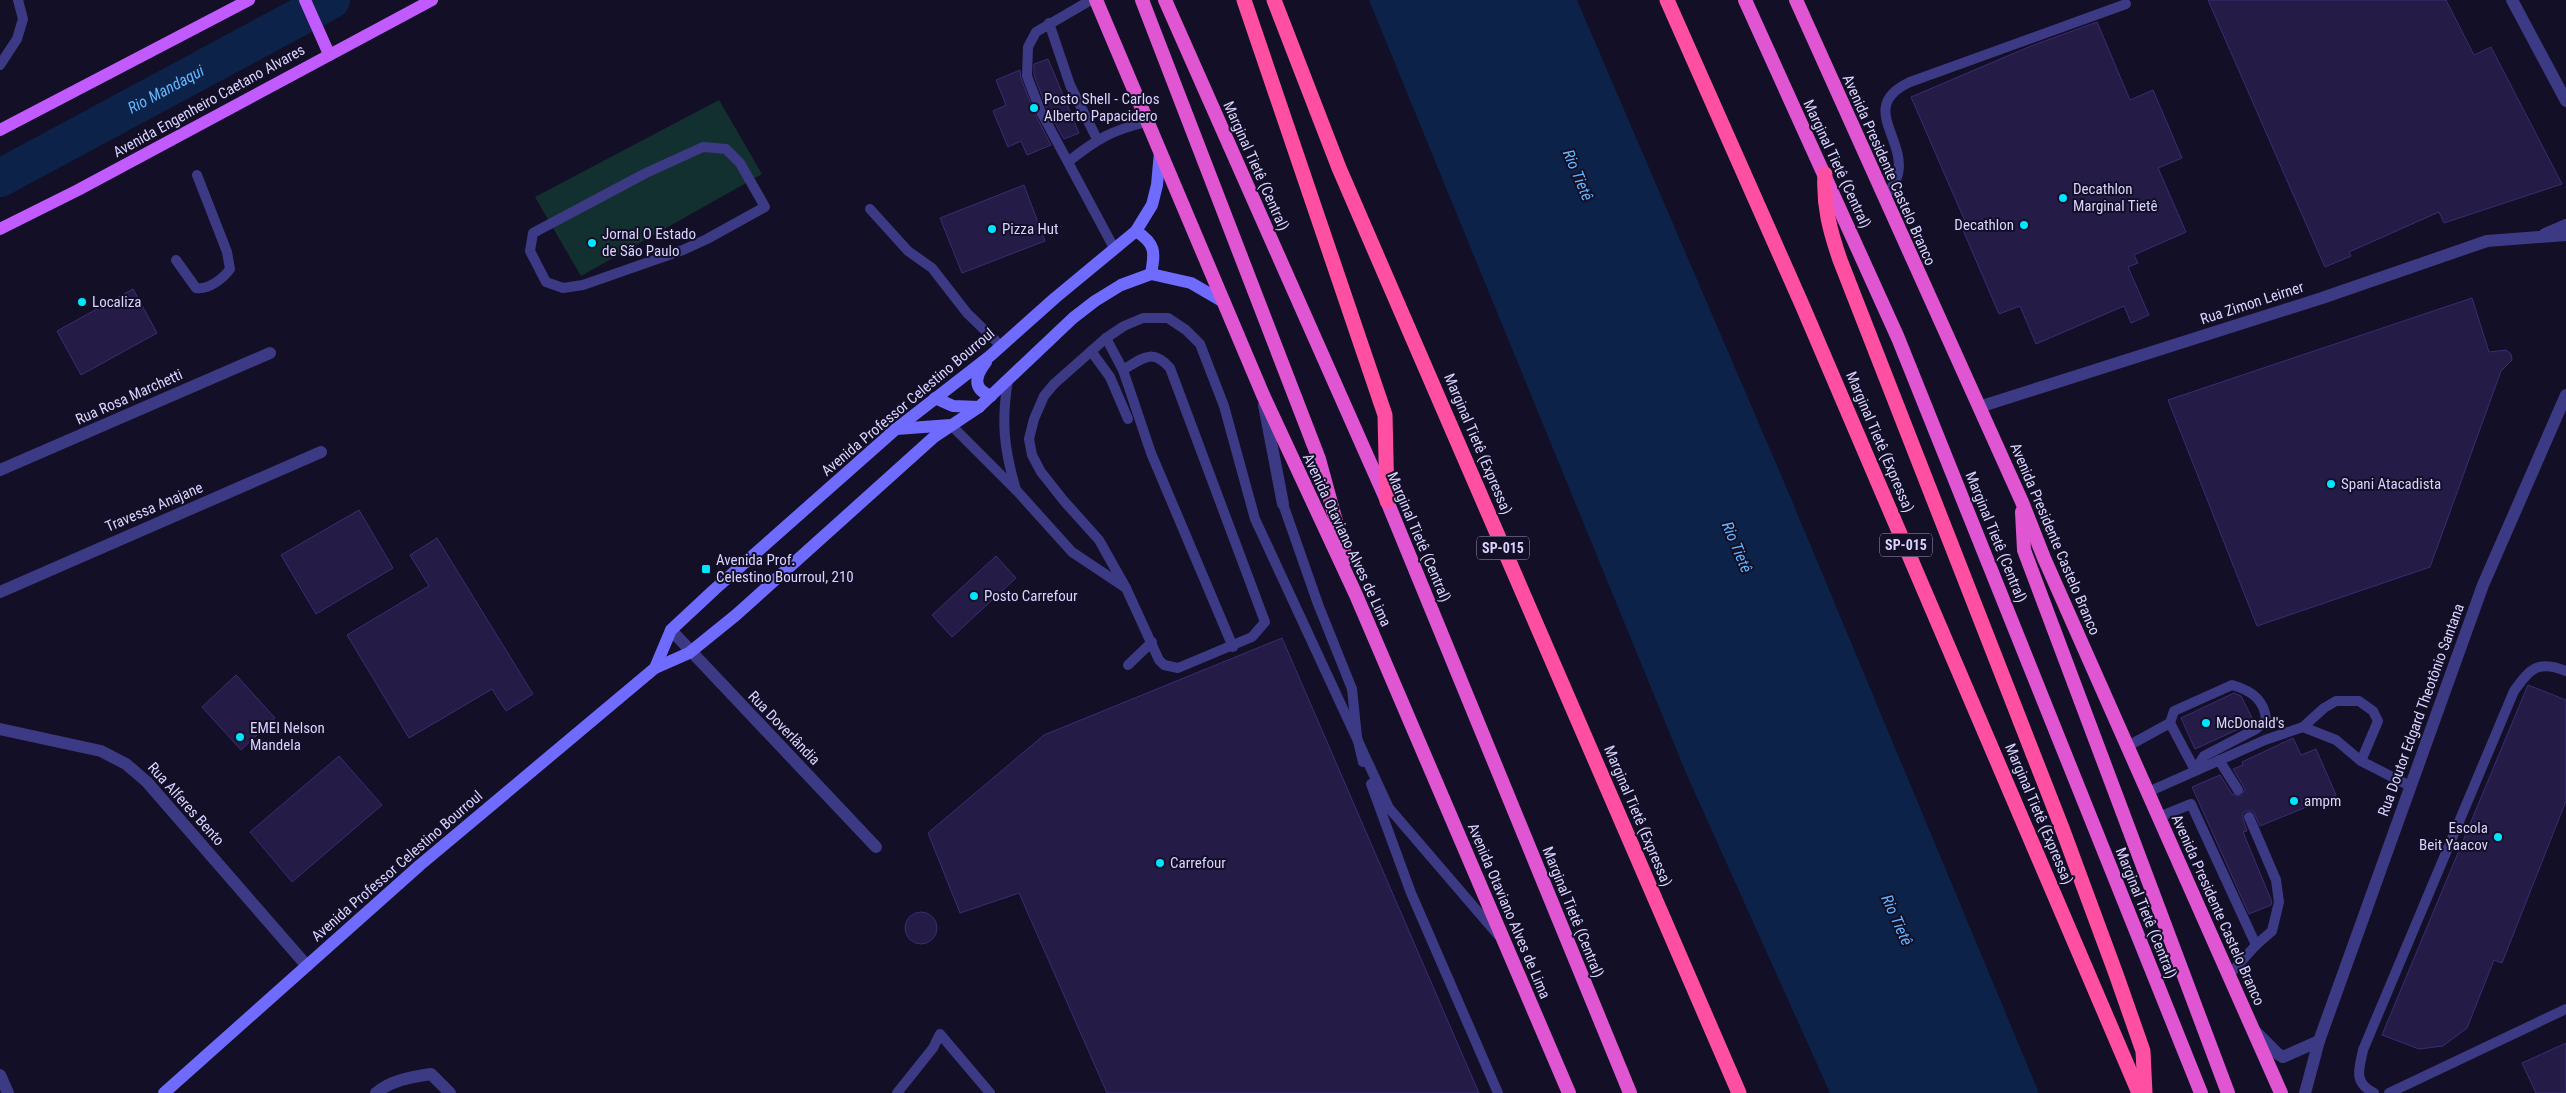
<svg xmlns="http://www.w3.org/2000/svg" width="2566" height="1093" font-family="'Roboto Condensed',sans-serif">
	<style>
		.green { fill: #12302f }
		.water { fill: #0c2248 }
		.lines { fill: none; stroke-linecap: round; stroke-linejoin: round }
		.river { stroke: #0c2248; stroke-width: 38 }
		.building { fill: #241b47; stroke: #3b2d73 }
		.service { stroke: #3d3a85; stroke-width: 10 }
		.minor { stroke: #3d3a85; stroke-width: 12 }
		.tertiary { stroke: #3d3a85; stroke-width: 12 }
		.secondary { stroke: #6f6bff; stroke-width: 12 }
		.primary { stroke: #c25bff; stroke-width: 12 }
		.trunk { stroke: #e055d1; stroke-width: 14 }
		.motorway { stroke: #ff4fa3; stroke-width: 15 }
		.service-bridge { stroke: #3d3a85; stroke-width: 10 }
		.poi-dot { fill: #00e5ff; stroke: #130f26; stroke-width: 2 }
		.labels { text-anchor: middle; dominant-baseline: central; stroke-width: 4; stroke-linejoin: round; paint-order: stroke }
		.shield { fill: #130f26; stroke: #9e99be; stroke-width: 1 }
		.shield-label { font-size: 14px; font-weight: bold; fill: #d9d4ff }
		.poi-label { font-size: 15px; fill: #d9d4ff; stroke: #130f26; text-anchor: start }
		.street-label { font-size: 15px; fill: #d9d4ff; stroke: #130f26 }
		.water-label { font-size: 16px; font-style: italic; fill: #62b6ff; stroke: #130f26 }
	</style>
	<rect width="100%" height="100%" fill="#130f26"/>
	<polygon class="green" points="719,100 762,174 581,276 535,197"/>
	<polygon class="water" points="1369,0 1577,0 1790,496 2039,1093 1830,1093 1686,773"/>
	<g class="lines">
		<path class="river" id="s1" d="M 0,178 L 331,0"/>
	</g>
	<g class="building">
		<polygon points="2208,0 2446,0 2474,55 2491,47 2562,184 2444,223 2439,212 2349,252 2351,256 2325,267"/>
		<polygon points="2097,22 2130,100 2153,90 2182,158 2158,168 2186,232 2134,255 2138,263 2128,267 2149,315 2131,323 2124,306 2036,344 2020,306 1999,314 1963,230 1968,228 1911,97 2031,46"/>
		<polygon points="1048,59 1079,133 1064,139 1046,107 1034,75 1034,64"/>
		<polygon points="1020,70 1021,78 1034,112 1051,145 1027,155 1021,141 1008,147 993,111 1006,105 996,80"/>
		<polygon points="1024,185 1045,241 962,273 940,218"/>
		<polygon points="133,289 157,333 81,375 57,331"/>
		<polygon points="2472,298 2489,352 2506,350 2511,354 2512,360 2501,371 2430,567 2257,626 2168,400"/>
		<polygon points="359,510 393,568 316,614 281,555"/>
		<polygon points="437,538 533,694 506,711 492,689 409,738 347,635 429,586 410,555"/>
		<polygon points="996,556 1016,578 952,637 932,615"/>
		<polygon points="1282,638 1479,1093 1107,1093 1019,893 960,913 928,833 1044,735"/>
		<polygon points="236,675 275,718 241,750 202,707"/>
		<polygon points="2528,685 2566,700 2566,801 2502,963 2494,960 2467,1028 2443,1046 2419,1049 2382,1035"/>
		<polygon points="2234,693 2241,696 2254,722 2195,749 2181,718"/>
		<polygon points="2293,738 2301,755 2316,749 2336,795 2260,826 2253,811 2247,811 2243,813 2243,819 2247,831 2243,832 2272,902 2271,905 2249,914 2192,787 2220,775 2232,794 2241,796 2245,789 2233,769 2243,765 2242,762"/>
		<polygon points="339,756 382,805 292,882 250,832"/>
		<circle cx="921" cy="928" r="16"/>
		<polygon points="2566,1043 2566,1093 2536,1093 2522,1063"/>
	</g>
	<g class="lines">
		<g class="service">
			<polyline points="1091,0 1036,32 1028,47 1027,76 1040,110 1114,248"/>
			<polyline points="1049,23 1070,85 1097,139"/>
			<polyline points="0,65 17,39 23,19 18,0"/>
			<polygon points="703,147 726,149 740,163 765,207 707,239 683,250 583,285 563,288 546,282 530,251 533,233 646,173"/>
			<path d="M 1069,161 C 1097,139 1112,130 1147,122"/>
			<path d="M 1884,198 C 1889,191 1896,183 1898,174 C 1906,138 1858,106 1910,82 L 2126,4"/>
			<polyline points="870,209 908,251 932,268 967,313 1001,346"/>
			<path d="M 176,260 L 196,288 C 208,290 223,279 230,269 L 227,252 L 197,175"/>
			<polyline points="1106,338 1123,370 1151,453 1233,647"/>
			<polyline points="1091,351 1110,377 1128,419"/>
			<path d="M 1123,370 C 1143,358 1152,348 1170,368 L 1265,622 L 1252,637 L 1178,668 L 1164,665 L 1159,660 L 1126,588 L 1099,540 L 1064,501 L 1041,472 L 1032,455 L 1029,439 L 1034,419 L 1044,396 L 1054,384 L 1106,338 L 1124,326 L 1143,318 L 1168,318 L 1186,330 L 1200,344 L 1224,406 L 1255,519 L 1389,808 L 1498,935"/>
			<path d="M 1008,380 C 1001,422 1004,449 1016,490"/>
			<polyline points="951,425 1017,491 1072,552 1126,588"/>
			<polyline points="1283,504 1318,604 1352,689"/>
			<polyline points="1128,665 1152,642"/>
			<polyline points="2170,723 2195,770"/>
			<polyline points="2303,727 2336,740 2361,761 2410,786"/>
			<path d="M 2128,746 L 2170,723 L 2174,711 L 2232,685 C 2250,690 2265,699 2266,720 L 2256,729 L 2204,756 L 2195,770"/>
			<polyline points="2219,760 2238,790"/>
			<polyline points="1371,784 1411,893 1498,1093"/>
			<polyline points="2148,792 2265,740 2303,727 2324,708 2336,701 2359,701 2373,711 2378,721 2361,761"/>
			<polyline points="2159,817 2191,804 2256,945 2229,975"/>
			<polyline points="2249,817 2276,880 2279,902 2272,931 2256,945"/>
			<polyline points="897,1093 933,1048 940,1034 990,1093"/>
			<path d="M 2374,1093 C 2353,1082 2359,1070 2363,1050 L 2514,691 C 2531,668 2537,660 2566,671"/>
			<polyline points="2389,1093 2566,1009"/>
		</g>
		<g class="minor">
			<polyline points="2512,0 2566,101"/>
			<polyline points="1264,405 1283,504"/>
			<polyline points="0,470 270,353"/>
			<polyline points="0,592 321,452"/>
			<polyline points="671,630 876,847"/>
			<polyline points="0,729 101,751 126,764 147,782 307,966"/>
			<path d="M 376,1093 C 391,1080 412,1077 431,1074 L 450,1093"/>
		</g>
		<g class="tertiary">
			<polyline points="2545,234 2566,225"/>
			<polyline points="1979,407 2322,298 2487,241 2566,235"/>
			<polyline points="2255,1031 2278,1054 2283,1057 2319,1041"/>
			<polyline points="0,1075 8,1093"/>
			<polyline points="2305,1093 2319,1041 2483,585 2566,395"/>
		</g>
		<g class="secondary">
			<path d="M 1136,231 C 1156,244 1155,252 1151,274"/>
			<path d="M 986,362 C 975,376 972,389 991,396"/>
			<polyline points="935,398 953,406 979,407"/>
			<polyline points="896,429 951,425"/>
			<polyline points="655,668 671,630 715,589 896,429 990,356 1055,298 1136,231 1152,205 1157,185 1160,152"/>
			<polyline points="164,1093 420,865 655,668 689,653 736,615 934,437 979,407 1073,318 1095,301 1121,285 1151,274 1191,283 1222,301"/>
		</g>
		<g class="primary">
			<polyline points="305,0 329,54"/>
			<polyline points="0,130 249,0"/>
			<polyline points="0,229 78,190 432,0"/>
		</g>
		<g class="trunk">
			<polyline points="1096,0 1263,395 1356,595 1569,1093"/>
			<polyline points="1142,0 1319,459 1346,558"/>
			<polyline points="1165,0 1387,501 1630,1093"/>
			<polyline points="1745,0 1898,338 2201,1093"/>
			<polyline points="1796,0 2022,502 2044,558 2281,1093"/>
			<polyline points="2022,512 2024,550 2228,1093"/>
		</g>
		<g class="motorway">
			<polyline points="1244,0 1385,415 1387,501"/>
			<polyline points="1274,0 1339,168 1739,1093"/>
			<polyline points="1667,0 1803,307 2139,1093"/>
			<path d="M 1825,174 C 1823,205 1830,231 1840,260 L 2062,828 L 2116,974 L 2143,1051 L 2145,1093"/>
		</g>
		<polyline class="service-bridge" points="1352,689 1357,737 1363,762"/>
	</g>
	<g class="poi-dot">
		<circle cx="1034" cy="108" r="5"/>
		<circle cx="2063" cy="198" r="5"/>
		<circle cx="2024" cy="225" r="5"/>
		<circle cx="992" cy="229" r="5"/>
		<circle cx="592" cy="243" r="5"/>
		<circle cx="82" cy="302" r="5"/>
		<circle cx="2331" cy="484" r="5"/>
		<rect x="701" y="564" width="10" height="10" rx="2.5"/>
		<circle cx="974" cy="596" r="5"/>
		<circle cx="2206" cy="723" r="5"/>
		<circle cx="240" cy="737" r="5"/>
		<circle cx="2294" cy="801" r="5"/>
		<circle cx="2498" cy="837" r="5"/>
		<circle cx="1160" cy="863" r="5"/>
	</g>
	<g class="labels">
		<g class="shield">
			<rect x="1880" y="533.5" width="52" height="23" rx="4"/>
			<rect x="1477" y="536.5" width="52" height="23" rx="4"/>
		</g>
		<g class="shield-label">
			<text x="1906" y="545">SP-015</text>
			<text x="1503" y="548">SP-015</text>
		</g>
		<g class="poi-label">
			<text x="1044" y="99">Posto Shell - Carlos<tspan x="1044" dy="17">Alberto Papacidero</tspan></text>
			<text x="2073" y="189">Decathlon<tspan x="2073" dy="17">Marginal Tietê</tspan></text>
			<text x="2014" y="225" text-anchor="end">Decathlon</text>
			<text x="1002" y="229">Pizza Hut</text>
			<text x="602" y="234">Jornal O Estado<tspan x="602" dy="17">de São Paulo</tspan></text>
			<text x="92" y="302">Localiza</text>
			<text x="2341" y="484">Spani Atacadista</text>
			<text x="716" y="560">Avenida Prof.<tspan x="716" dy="17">Celestino Bourroul, 210</tspan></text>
			<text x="984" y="596">Posto Carrefour</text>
			<text x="2216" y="723">McDonald's</text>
			<text x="250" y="728">EMEI Nelson<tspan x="250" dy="17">Mandela</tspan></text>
			<text x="2304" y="801">ampm</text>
			<text x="2488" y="828" text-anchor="end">Escola<tspan x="2488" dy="17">Beit Yaacov</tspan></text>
			<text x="1170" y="863">Carrefour</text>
		</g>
		<g class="street-label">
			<text transform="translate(209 101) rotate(-29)">Avenida Engenheiro Caetano Alvares</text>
			<text transform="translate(1837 164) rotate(65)">Marginal Tietê (Central)</text>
			<text transform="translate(1256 166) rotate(66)">Marginal Tietê (Central)</text>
			<text transform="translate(1889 170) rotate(66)">Avenida Presidente Castelo Branco</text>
			<text transform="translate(2252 303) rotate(-18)">Rua Zimon Leirner</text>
			<text transform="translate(129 397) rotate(-24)">Rua Rosa Marchetti</text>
			<text transform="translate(908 402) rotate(-40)">Avenida Professor Celestino Bourroul</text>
			<text transform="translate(1880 442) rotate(67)">Marginal Tietê (Expressa)</text>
			<text transform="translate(1478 444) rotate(67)">Marginal Tietê (Expressa)</text>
			<text transform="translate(154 507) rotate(-23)">Travessa Anajane</text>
			<text transform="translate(1419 537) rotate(67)">Marginal Tietê (Central)</text>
			<text transform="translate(1996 537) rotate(68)">Marginal Tietê (Central)</text>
			<text transform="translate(2055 539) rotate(67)">Avenida Presidente Castelo Branco</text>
			<text transform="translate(1347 540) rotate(65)">Avenida Otaviano Alves de Lima</text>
			<text transform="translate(2421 710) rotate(-70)">Rua Doutor Edgard Theotônio Santana</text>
			<text transform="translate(784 728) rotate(46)">Rua Doverlândia</text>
			<text transform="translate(186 804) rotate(48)">Rua Alferes Bento</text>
			<text transform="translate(2039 814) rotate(67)">Marginal Tietê (Expressa)</text>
			<text transform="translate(1638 816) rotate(67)">Marginal Tietê (Expressa)</text>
			<text transform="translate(397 866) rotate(-41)">Avenida Professor Celestino Bourroul</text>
			<text transform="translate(2218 910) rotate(66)">Avenida Presidente Castelo Branco</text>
			<text transform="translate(1509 911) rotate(67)">Avenida Otaviano Alves de Lima</text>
			<text transform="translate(1573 912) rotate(68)">Marginal Tietê (Central)</text>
			<text transform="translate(2146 913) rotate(68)">Marginal Tietê (Central)</text>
		</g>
		<g class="water-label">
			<text stroke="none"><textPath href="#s1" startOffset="188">Rio Mandaqui</textPath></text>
			<text transform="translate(1578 175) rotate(67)">Rio Tietê</text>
			<text transform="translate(1737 547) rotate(67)">Rio Tietê</text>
			<text transform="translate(1897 920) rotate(66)">Rio Tietê</text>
		</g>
	</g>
</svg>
